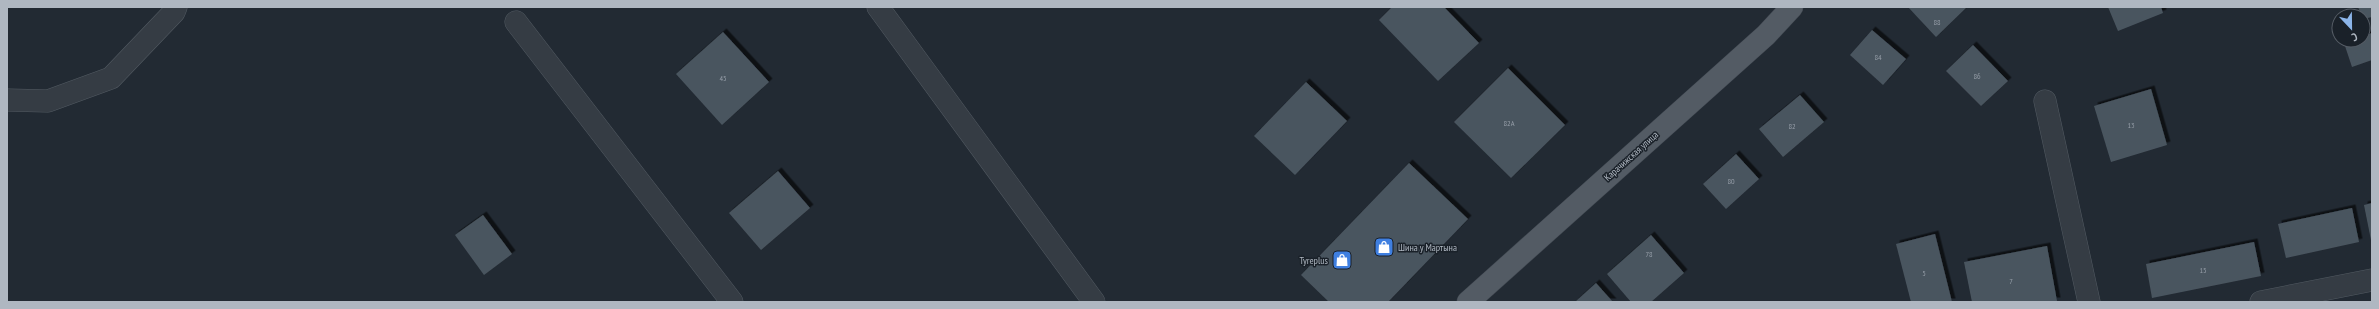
<svg xmlns="http://www.w3.org/2000/svg" width="2379" height="309" font-family="'PT Sans Narrow',sans-serif">
	<style>
		.building { fill: #4a555f; filter: url(#shadow) }
		.lines { fill: none; stroke-linecap: round; stroke-linejoin: round }
		.minor-casing { stroke: #525a62; stroke-width: 23 }
		.major-casing { stroke: #3e454e; stroke-width: 23 }
		.minor { stroke: #353c44; stroke-width: 22 }
		.major { stroke: #535b64; stroke-width: 22 }
		.labels { text-anchor: middle; dominant-baseline: central; stroke-width: 3; stroke-linejoin: round; paint-order: stroke }
		.number-label { font-size: 8px; fill: #969ea8 }
		.street-label { font-size: 10px; fill: #afb7c1; stroke: #1a2129 }
		.poi-label { font-size: 10px; fill: #afb7c1; stroke: #1a2129; text-anchor: start }
	</style>
	<defs>
		<filter id="shadow"><feDropShadow dx="3.5" dy="-3.5" stdDeviation="0" flood-color="#0009"/></filter>
	</defs>
	<rect width="100%" height="100%" fill="#222a33"/>
	<g class="building">
		<polygon points="1392,7 1444,7 1479,43 1438,81 1379,20"/>
		<polygon points="1908,7 1967,7 1936,37"/>
		<polygon points="2108,7 2161,7 2163,13 2118,31"/>
		<polygon points="2358,7 2372,7 2372,17 2363,19"/>
		<polygon points="1872,30 1906,59 1883,85 1850,55"/>
		<polygon points="723,32 769,82 722,125 676,74"/>
		<polygon points="2372,33 2372,60 2352,67 2344,43 2363,40 2363,36"/>
		<polygon points="1973,45 2008,81 1981,106 1946,71"/>
		<polygon points="1508,68 1565,125 1511,178 1454,122"/>
		<polygon points="1306,82 1347,121 1295,175 1254,136"/>
		<polygon points="2151,89 2167,145 2111,162 2094,106"/>
		<polygon points="1800,95 1824,122 1783,157 1759,129"/>
		<polygon points="1736,154 1759,179 1726,209 1703,184"/>
		<polygon points="1409,163 1468,219 1388,302 1329,302 1301,275"/>
		<polygon points="778,171 810,208 761,250 729,213"/>
		<polygon points="2372,203 2372,240 2371,240 2364,205"/>
		<polygon points="2352,208 2359,242 2286,258 2278,224"/>
		<polygon points="483,215 512,254 484,275 455,235"/>
		<polygon points="1935,234 1952,302 1911,302 1896,244"/>
		<polygon points="1651,235 1684,273 1651,302 1631,302 1607,274"/>
		<polygon points="2254,242 2261,276 2152,298 2146,264"/>
		<polygon points="2047,246 2057,301 1972,302 1964,262"/>
		<polygon points="1596,283 1613,302 1575,302"/>
	</g>
	<g class="lines">
		<g class="minor-casing">
			<g id="minor">
				<polyline points="878,7 1094,302"/>
				<polyline points="516,22 732,302"/>
				<polyline points="7,100 48,101 111,78 174,12 176,7"/>
				<polyline points="2045,101 2089,302"/>
				<polyline points="2261,302 2372,280"/>
			</g>
		</g>
		<g class="major-casing">
			<polyline id="major" points="1468,302 1766,35 1792,7"/>
		</g>
		<use href="#minor" class="minor"/>
		<use href="#major" class="major"/>
	</g>
	<defs>
		<g id="shop-square" transform="scale(1)"><rect x="-9" y="-9" width="18" height="18" rx="4" fill="#3f7fe0" stroke="#1a2129"/><path d="M-5-2.5h2.3a2.7 3.5 0 0 1 5.4 0H5L5.5 6h-11ZM-1.5-2.5h3a1.5 2.3 0 0 0-3 0Z" fill="#fff"/></g>
	</defs>
	<g fill-rule="evenodd">
		<use href="#shop-square" x="1384" y="247"/>
		<use href="#shop-square" x="1342" y="260"/>
	</g>
	<g class="labels">
		<g class="number-label">
			<text x="1937" y="22">88</text>
			<text x="1878" y="57">84</text>
			<text x="1977" y="76">86</text>
			<text x="723" y="78">45</text>
			<text x="1509" y="123">82А</text>
			<text x="2131" y="125">13</text>
			<text x="1792" y="126">82</text>
			<text x="1731" y="181">80</text>
			<text x="1649" y="254">78</text>
			<text x="2203" y="270">15</text>
			<text x="1924" y="273">5</text>
			<text x="2011" y="281">7</text>
		</g>
		<g class="street-label">
			<text transform="translate(1631 156) rotate(-42)">Карачижская улица</text>
		</g>
		<g class="poi-label">
			<text x="1398" y="247">Шина у Мартына</text>
			<text x="1328" y="260" text-anchor="end">Tyreplus</text>
		</g>
	</g>
	<rect width="2379" height="309" fill="none" stroke="#afb7c1" stroke-width="16"/>
	<g transform="translate(2351 28) rotate(158)"><circle r="19" fill="#1a2129" stroke="#565d66"/>
	<path d="M0-3L7 15L0 10L-7 15Z" fill="#8cb5e9"/>
	<text y="-6" font-size="11" font-weight="bold" text-anchor="middle" fill="#afb7c1">С</text>
	</g>
</svg>
